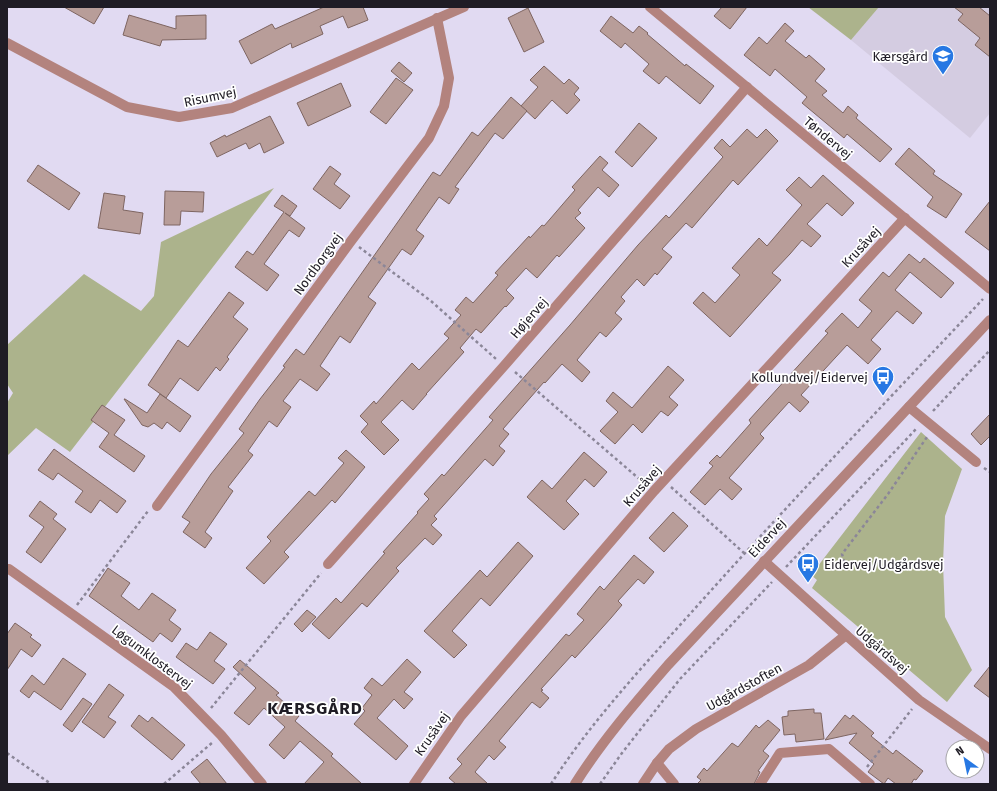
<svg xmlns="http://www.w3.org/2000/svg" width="997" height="791" font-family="'Fira Sans',sans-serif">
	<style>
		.education { fill: #d4cce1 }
		.green { fill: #acb38c }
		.building { fill: #b89d99; stroke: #7e6561 }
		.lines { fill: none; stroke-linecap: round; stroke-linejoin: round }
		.path { stroke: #8b8698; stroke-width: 2.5; stroke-dasharray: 3 3; stroke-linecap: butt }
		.minor { stroke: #b3837e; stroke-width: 10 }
		.labels { text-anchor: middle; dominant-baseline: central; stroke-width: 3.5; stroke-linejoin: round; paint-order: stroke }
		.poi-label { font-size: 13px; fill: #1f1c25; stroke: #fff; text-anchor: end }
		.street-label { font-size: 13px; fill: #1f1c25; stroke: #fff }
		.district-label { font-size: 17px; font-weight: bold; letter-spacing: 1px; fill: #1f1c25; stroke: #fff }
	</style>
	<rect width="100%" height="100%" fill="#e1daf2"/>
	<polygon class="education" points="879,7 990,7 990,113 970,138 851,40"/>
	<g class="green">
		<polygon points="808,7 879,7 851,40"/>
		<polygon points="274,188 70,452 36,428 7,456 7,403 13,393 7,384 7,345 84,274 141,311 154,296 161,242"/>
		<polygon points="921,432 962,469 945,516 943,563 945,617 972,670 947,702 812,588 817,580 811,575"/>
	</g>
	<g class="building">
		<polygon points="64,7 104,7 94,24"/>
		<polygon points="324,7 363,7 368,20 348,28 343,16 320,26 323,34 292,48 291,43 251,64 239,41 272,24 275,29"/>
		<polygon points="722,7 747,7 730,29 714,16"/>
		<polygon points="954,7 979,7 990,16 990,57 975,45 980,38 958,20 963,14"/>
		<polygon points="528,8 544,42 524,52 508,18"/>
		<polygon points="129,15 176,29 176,16 206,15 206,39 162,40 160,46 123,35"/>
		<polygon points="611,16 633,33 639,26 648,33 647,34 685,66 686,64 714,86 700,104 666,76 659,84 643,71 649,64 625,43 621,48 600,31"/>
		<polygon points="785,23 794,31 785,41 806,58 809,55 825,69 815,81 827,91 822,95 843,113 848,106 858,115 856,118 892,149 880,162 847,134 844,138 802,103 807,97 775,69 770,76 744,55 759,37 767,44"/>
		<polygon points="399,62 412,73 404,82 391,71"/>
		<polygon points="544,66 564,84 569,79 579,88 574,94 580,100 567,114 552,100 535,119 521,106 538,87 530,80"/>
		<polygon points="396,78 413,90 386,124 370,112"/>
		<polygon points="341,83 351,106 308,126 297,103"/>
		<polygon points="511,97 527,111 503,139 495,133 455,187 459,189 449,204 439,197 416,230 424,236 411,255 402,249 368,297 376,303 350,343 340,336 320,366 330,374 317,391 300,379 283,401 291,407 277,427 269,421 248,451 253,455 228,487 233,491 205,532 212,538 205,548 183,532 190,522 182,517 211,474 244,433 239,429 260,399 285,367 283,366 296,349 304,355 433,172 440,176 472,132 478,136"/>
		<polygon points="270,116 284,143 264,153 260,143 249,149 246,143 217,157 210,143 225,135 226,137"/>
		<polygon points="639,123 657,138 632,167 615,152"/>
		<polygon points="747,129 757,138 766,129 778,141 738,185 733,180 692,228 686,223 662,249 672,257 657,275 655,273 644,286 637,279 621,297 625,301 615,313 622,319 606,337 600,332 577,360 590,372 582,382 562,364 545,383 544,382 503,429 509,434 499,446 505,451 493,466 485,459 434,516 437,519 431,525 442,535 433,545 425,538 396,568 399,571 367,607 362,603 329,639 312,624 336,598 341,603 385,553 383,552 418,513 417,512 429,499 424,494 442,474 444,476 493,420 489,417 570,325 638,245 666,215 669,218 723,157 714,148 722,139 730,147"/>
		<polygon points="909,148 935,171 933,174 962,194 946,218 927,206 933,197 895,164"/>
		<polygon points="600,156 608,163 602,170 619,185 609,197 598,187 578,210 581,213 575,218 585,228 559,257 557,255 537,278 526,268 506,290 514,298 506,307 505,306 481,333 476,329 460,348 464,352 426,394 427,394 413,410 402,400 381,422 399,440 384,455 361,432 368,424 360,416 374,401 376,404 412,363 419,370 449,338 444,334 461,315 455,310 466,297 473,303 498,275 495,273 529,236 530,238 542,225 544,226 575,190 572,187"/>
		<polygon points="38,165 80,193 69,210 27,181"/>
		<polygon points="330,166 341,174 334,184 350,196 340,209 313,189"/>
		<polygon points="823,175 854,203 842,216 827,203 807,224 821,236 811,247 802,240 790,254 772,273 781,280 730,337 693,303 703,292 715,303 740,275 732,268 759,238 767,246 802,205 786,190 799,177 811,188"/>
		<polygon points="165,191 204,192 203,212 181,211 180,225 164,225"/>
		<polygon points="104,193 125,196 123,210 143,213 140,234 98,228"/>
		<polygon points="282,195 297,206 290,216 285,213 305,228 299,237 289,230 264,264 279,275 267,291 235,267 247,251 253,255 284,212 274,206"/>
		<polygon points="990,201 990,251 965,232"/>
		<polygon points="909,254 920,263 924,258 954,283 941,298 910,272 895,290 922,313 913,324 897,311 871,340 881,349 868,364 847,345 801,395 809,402 800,412 789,402 760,434 764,438 729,478 742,489 732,500 720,489 705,505 690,492 713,466 709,463 717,455 720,458 751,423 749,420 828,333 825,331 842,313 858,328 872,311 859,300 883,272 889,277"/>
		<polygon points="229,292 244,303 233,317 248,329 227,357 229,359 220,371 216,367 198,391 180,378 166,398 148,385 178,340 188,347"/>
		<polygon points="668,366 684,380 669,397 678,405 668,416 661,411 642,433 633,424 615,444 600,431 618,412 606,401 613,392 632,408"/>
		<polygon points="160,394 191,416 180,432 167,422 162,429 154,423 148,427 142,425 124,399 125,399 147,413"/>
		<polygon points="102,405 125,420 114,435 145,456 134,472 99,447 109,433 91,420"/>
		<polygon points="990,414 990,436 981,445 971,434"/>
		<polygon points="54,449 126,501 117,513 100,500 91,513 75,502 83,491 58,473 53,480 38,470"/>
		<polygon points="346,450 365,467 335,503 332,500 284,552 289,557 264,584 246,568 271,541 267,537 309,491 315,496 344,463 338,458"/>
		<polygon points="584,452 607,472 594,487 585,479 566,501 579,514 564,530 527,497 542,480 552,489"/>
		<polygon points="40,501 57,514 53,519 66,529 41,563 26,552 44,527 29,516"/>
		<polygon points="673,512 688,526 664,552 649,538"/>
		<polygon points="518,542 533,556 490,606 481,598 452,631 467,645 454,658 424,631 480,570 487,577"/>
		<polygon points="634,555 654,572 644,584 638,579 618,601 622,605 611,618 575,658 572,655 541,689 543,690 541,691 549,698 540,708 532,702 499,741 506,747 494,760 489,755 475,772 488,784 456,784 449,778 462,764 457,759 566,634 569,636 584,620 577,614 600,586 604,590"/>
		<polygon points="108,568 130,583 121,596 139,610 152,593 176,610 169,620 181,629 172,642 160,633 153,642 89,596"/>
		<polygon points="307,610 316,617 302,632 294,624"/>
		<polygon points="15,623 32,635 30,637 41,645 32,657 21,649 7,670 7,634"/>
		<polygon points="210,632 227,644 214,661 225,669 213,684 176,657 186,643 197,650"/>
		<polygon points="63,658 86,674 61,710 34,691 29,698 20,691 32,675 44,685"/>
		<polygon points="407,659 421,672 404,692 413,699 404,709 394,699 377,718 408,746 396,760 354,724 365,711 362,708 372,695 364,688 372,678 382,686"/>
		<polygon points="240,660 279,693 276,695 299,716 295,721 333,754 331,756 362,784 304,784 324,762 300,741 284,759 269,745 285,727 264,708 249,725 234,713 256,688 233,667"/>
		<polygon points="990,666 990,698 974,686"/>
		<polygon points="109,684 124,695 108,717 116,722 104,738 82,722"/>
		<polygon points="83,698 92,704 72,732 63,725"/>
		<polygon points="814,709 814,713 821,713 824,739 796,742 795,734 784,735 782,717 788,716 788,711"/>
		<polygon points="139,715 148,722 152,717 185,745 172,760 131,726"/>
		<polygon points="845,715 850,719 853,715 874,733 871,736 893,754 896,750 923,771 916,780 914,779 911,784 896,784 888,778 884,784 868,772 874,764 849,743 857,733 825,740"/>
		<polygon points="768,720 780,730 763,751 769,756 758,771 760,772 754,784 697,784 701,780 697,777 704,768 707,771 732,743 738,747 756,725 759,728"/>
		<polygon points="207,759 227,784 201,784 191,772"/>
	</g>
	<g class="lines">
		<g class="path">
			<polyline points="359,247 431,301 496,359"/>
			<polyline points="515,372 644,483"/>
			<polyline points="933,411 990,350"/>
			<polyline points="984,468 990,472"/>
			<polyline points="671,487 744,553"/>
			<polyline points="749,548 756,554"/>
			<polyline points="786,567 917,428"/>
			<polyline points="846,568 842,554 888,494 927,437"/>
			<polyline points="77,605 148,511"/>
			<polyline points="211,708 321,573"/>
			<polyline points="7,753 51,784"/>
			<polyline points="867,767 912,709"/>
			<polyline points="164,784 213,742"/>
			<path d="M 551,784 C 592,720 648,661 698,605 C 791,501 888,400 983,299"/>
			<polyline points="600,784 622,753 680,679 772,582"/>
		</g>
		<g class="minor">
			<polyline points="650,7 990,289"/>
			<polyline points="7,43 127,107 179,117 232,108 464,7"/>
			<polyline points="909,407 976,462"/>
			<polyline points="157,506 351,241 429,138 444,106 449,78 437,18"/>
			<polyline points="764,561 846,635 919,700 990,749"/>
			<polyline points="328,564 504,366 747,87"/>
			<polyline points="9,569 174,687 221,735 262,784"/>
			<polyline points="657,763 674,784"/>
			<polyline points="414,784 461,716 654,491 905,218"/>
			<path d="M 575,784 C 602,741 635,703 668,665 L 990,320"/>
			<polyline points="643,784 657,763 669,749 696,729 809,665 846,635"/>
			<polyline points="760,784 780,753 829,749 870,784"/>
		</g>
	</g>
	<defs>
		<g id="school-pin" transform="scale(1.15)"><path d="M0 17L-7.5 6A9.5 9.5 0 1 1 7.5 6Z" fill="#2778e3" stroke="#fff"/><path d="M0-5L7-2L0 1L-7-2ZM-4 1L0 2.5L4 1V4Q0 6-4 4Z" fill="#fff"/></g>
		<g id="bus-pin" transform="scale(1.15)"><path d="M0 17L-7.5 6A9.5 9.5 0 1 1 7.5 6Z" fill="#2778e3" stroke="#fff"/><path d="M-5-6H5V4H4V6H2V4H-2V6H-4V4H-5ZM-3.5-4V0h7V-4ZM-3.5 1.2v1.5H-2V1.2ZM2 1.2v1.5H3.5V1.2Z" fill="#fff"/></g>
	</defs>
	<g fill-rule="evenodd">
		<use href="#school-pin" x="943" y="56"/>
		<use href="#bus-pin" x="883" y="377"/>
		<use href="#bus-pin" x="808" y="564"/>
	</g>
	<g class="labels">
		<g class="poi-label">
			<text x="928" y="56">Kærsgård</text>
			<text x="868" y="377">Kollundvej/Eidervej</text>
			<text x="824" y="564" text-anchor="start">Eidervej/Udgårdsvej</text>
		</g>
		<g class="street-label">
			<text transform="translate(210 97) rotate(-12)">Risumvej</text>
			<text transform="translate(828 138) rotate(40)">Tøndervej</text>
			<text transform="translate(861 247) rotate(-47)">Krusåvej</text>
			<text transform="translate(318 264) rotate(-54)">Nordborgvej</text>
			<text transform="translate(529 318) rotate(-49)">Højervej</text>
			<text transform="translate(642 486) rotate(-49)">Krusåvej</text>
			<text transform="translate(767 538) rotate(-47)">Eidervej</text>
			<text transform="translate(882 650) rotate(41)">Udgårdsvej</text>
			<text transform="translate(152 657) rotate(37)">Løgumklostervej</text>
			<text transform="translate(744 687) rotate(-29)">Udgårdstoften</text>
			<text transform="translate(432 734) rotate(-55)">Krusåvej</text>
		</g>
		<g class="district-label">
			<text x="315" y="708">KÆRSGÅRD</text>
		</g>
	</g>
	<rect width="997" height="791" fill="none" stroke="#1f1c25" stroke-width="16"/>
	<g transform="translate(965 759) rotate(327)"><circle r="19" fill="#ffffff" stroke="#a5a4a8"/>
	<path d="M0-3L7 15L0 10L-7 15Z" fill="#2778e3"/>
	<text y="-6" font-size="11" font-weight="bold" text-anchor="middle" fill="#1f1c25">N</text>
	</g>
</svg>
